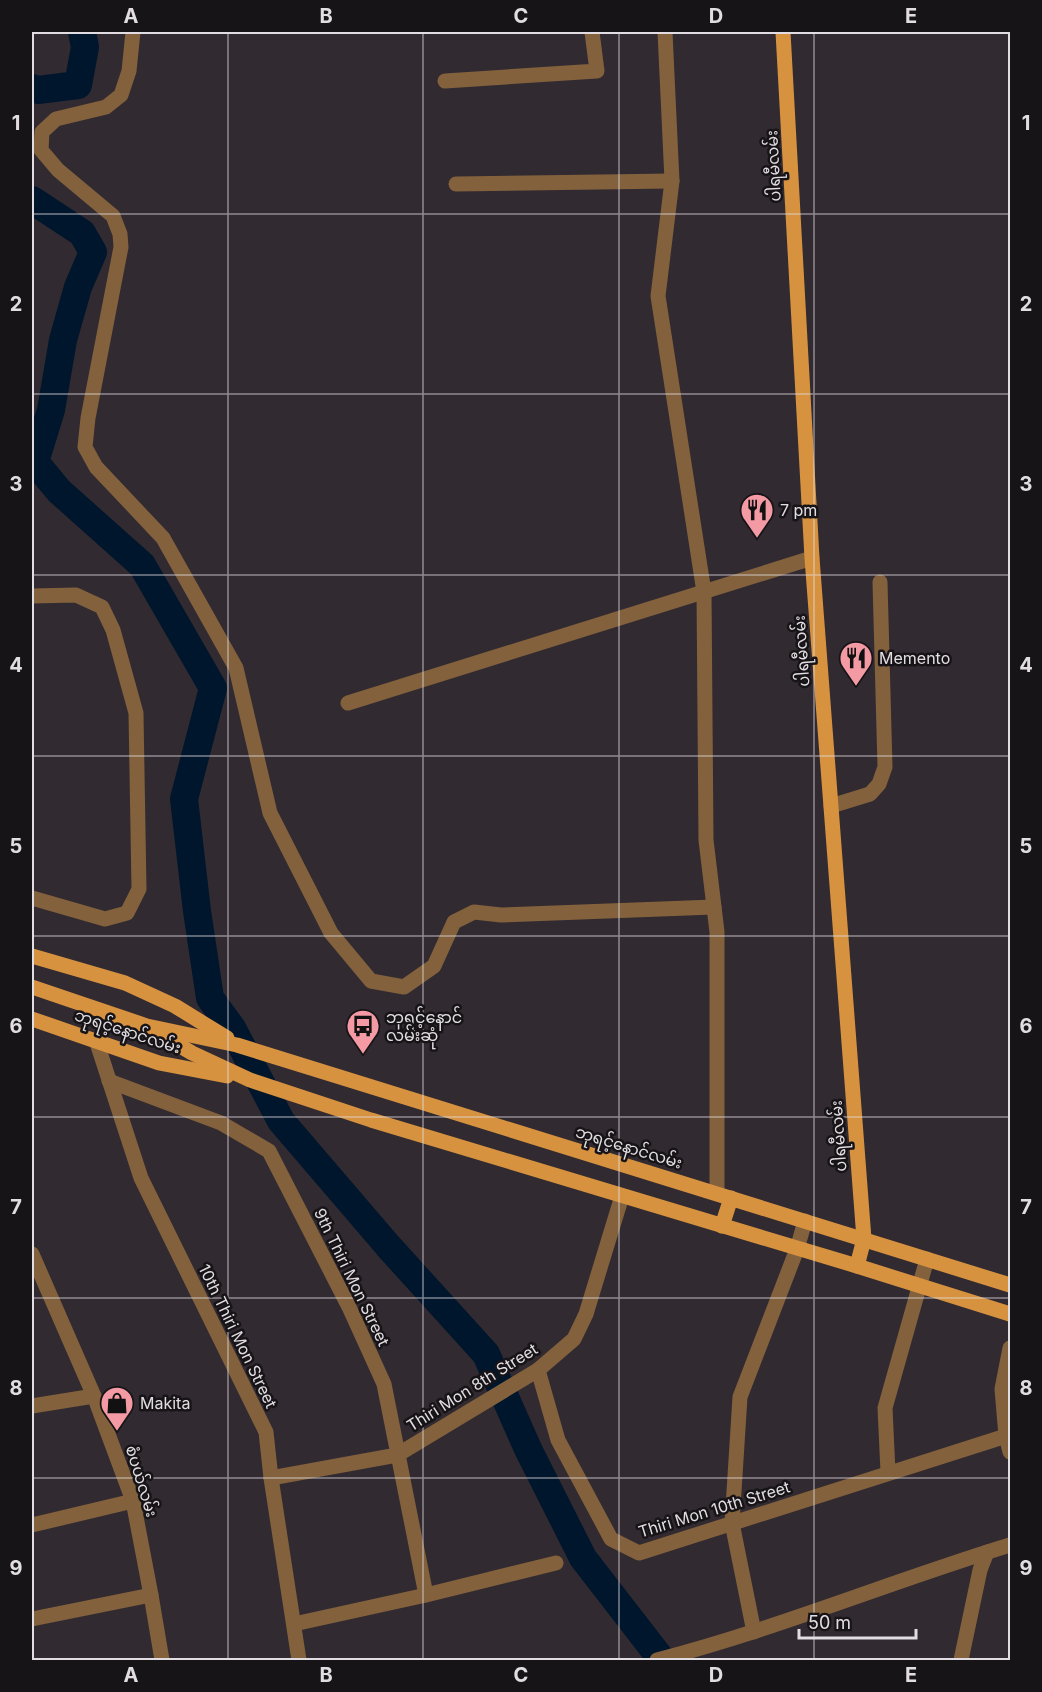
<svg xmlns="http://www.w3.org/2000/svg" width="1042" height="1692" font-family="Inter,'Noto Sans Myanmar',sans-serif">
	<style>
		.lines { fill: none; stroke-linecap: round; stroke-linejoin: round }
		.river { stroke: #00162c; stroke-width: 28 }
		.minor { stroke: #82613c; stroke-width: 15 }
		.major { stroke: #d7923f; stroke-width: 15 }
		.grid { fill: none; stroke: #e2dde2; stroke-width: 1.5; stroke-opacity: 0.55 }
		.labels { text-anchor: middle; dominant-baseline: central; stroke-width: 5; stroke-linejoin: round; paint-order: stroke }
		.street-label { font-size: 16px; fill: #e2dde2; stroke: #171417 }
		.poi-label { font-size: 16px; fill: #e2dde2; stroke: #171417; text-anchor: start }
		.neatline { fill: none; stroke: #e2dde2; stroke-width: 2 }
		.grid-label { font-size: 20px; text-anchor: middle; font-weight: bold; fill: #e2dde2 }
	</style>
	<rect width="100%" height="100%" fill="#312a31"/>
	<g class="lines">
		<g class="river">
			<polyline points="32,88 38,90 78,85 85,47 82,32"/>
			<polyline points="32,200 82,233 93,252 78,287 63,340 51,410 35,462 59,491 142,565 213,688 184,799 197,911 210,998 232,1028 281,1121 389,1247 486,1354 528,1449 583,1558 662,1660"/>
		</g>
		<g class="minor">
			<polyline points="133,32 129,71 121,95 106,107 56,119 42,132 41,150 58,170 113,216 120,234 121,247 88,418 85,447 96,467 163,538 236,668 270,813 331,933 371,981 404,987 434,966 454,922 474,912 501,915 714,907"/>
			<polyline points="665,32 672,181 658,296 704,592 706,840 717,932 717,1193"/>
			<polyline points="445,81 597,71 592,32"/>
			<polyline points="456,184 672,181"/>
			<polyline points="32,596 76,595 102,607 113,630 136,713 139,889 127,913 105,919 32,898"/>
			<polyline points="348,703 812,558"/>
			<polyline points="831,806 870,794 879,784 885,767 880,582"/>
			<polyline points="96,1040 141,1178 266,1432 271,1478 299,1660"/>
			<polyline points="109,1081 221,1123 269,1151 349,1307 384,1384 426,1595"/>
			<polyline points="32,1254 94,1396 133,1501 151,1595 162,1660"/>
			<polyline points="1010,1348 1002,1389 1006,1436 1010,1452"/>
			<polyline points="538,1370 558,1440 611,1539 639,1553 1006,1436"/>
			<polyline points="32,1406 94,1396"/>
			<polyline points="888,1472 885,1408 927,1259"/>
			<polyline points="271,1478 397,1455 538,1370 574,1339 586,1314 622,1196"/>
			<polyline points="32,1525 133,1501"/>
			<polyline points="32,1619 151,1595"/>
			<polyline points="294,1624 426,1595 556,1563"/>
			<polyline points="754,1632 732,1523 740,1397 797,1249 805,1221"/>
			<path d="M 657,1660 C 777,1629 892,1581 1010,1545"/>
			<polyline points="961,1660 980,1570 987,1552"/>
		</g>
		<g class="major">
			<polyline points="783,32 812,558 864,1239 857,1266"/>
			<polyline points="32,956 125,983 175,1006 227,1038"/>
			<polyline points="32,987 147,1026 237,1045 1010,1285"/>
			<polyline points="32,1019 159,1063 227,1076"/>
			<polyline points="157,1032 192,1053 250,1080 371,1120 857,1266 1010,1314"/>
			<polyline points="722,1226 731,1198"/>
		</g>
	</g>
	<path class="grid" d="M 228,32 L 228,1660M 423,32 L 423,1660M 619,32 L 619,1660M 814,32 L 814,1660M 32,214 L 1010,214M 32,394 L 1010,394M 32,575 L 1010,575M 32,756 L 1010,756M 32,936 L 1010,936M 32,1117 L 1010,1117M 32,1298 L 1010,1298M 32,1478 L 1010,1478"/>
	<defs>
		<g id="restaurant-pin" transform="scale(1.725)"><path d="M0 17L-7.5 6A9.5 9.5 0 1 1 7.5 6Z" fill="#f49aa4" stroke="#171417"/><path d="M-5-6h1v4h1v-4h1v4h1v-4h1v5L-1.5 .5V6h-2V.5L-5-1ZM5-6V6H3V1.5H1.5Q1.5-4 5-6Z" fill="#111"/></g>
		<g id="bus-pin" transform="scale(1.725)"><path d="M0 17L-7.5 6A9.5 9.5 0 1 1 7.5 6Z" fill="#f49aa4" stroke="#171417"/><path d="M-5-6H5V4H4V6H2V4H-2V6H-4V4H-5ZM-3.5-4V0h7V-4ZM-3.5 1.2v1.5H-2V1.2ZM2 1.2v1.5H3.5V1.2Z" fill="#111"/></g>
		<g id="shop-pin" transform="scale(1.725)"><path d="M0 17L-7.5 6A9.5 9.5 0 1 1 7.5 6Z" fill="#f49aa4" stroke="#171417"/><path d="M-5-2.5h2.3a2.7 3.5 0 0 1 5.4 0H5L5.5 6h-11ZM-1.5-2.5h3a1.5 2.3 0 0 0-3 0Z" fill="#111"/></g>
	</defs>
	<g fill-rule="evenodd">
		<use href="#restaurant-pin" x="757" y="510"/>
		<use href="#restaurant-pin" x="856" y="658"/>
		<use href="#bus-pin" x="363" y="1026"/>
		<use href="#shop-pin" x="117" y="1403"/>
	</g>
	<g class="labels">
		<g class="street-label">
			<text transform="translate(773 166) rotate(-93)">ပါရမီလမ်း</text>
			<text transform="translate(801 651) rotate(-94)">ပါရမီလမ်း</text>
			<text transform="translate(128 1031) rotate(18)">ဘုရင့်နောင်လမ်း</text>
			<text transform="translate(838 1136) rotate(-94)">ပါရမီလမ်း</text>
			<text transform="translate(629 1147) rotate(17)">ဘုရင့်နောင်လမ်း</text>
			<text transform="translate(352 1277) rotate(64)">9th Thiri Mon Street</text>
			<text transform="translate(238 1336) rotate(64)">10th Thiri Mon Street</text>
			<text transform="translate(472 1387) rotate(-32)">Thiri Mon 8th Street</text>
			<text transform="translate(142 1481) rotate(73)">စံပယ်လမ်း</text>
			<text transform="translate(714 1509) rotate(-17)">Thiri Mon 10th Street</text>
		</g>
		<g class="poi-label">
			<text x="780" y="510">7 pm</text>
			<text x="879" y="658">Memento</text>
			<text x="386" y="1017">ဘုရင့်နောင်<tspan x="386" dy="18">လမ်းဆုံ</tspan></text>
			<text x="140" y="1403">Makita</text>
		</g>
	</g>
	<rect width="1042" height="1692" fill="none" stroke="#171417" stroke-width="66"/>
	<path d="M799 1629v9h117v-9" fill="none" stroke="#e2dde2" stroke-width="3"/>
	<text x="808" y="1629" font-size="18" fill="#e2dde2" stroke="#171417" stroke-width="4.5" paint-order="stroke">50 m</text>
	<rect x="33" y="33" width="976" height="1626" class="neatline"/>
	<g class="grid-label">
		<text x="131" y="23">A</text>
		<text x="326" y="23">B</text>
		<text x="521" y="23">C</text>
		<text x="716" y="23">D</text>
		<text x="911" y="23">E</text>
		<text x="16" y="130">1</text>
		<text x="1026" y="130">1</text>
		<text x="16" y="311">2</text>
		<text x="1026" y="311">2</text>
		<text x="16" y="491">3</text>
		<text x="1026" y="491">3</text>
		<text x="16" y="672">4</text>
		<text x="1026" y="672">4</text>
		<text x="16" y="853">5</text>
		<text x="1026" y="853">5</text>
		<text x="16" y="1033">6</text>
		<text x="1026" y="1033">6</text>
		<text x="16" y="1214">7</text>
		<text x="1026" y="1214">7</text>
		<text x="16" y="1395">8</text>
		<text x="1026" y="1395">8</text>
		<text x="16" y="1575">9</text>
		<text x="1026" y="1575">9</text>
		<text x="131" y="1682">A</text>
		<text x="326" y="1682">B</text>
		<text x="521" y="1682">C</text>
		<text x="716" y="1682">D</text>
		<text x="911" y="1682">E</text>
	</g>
</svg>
